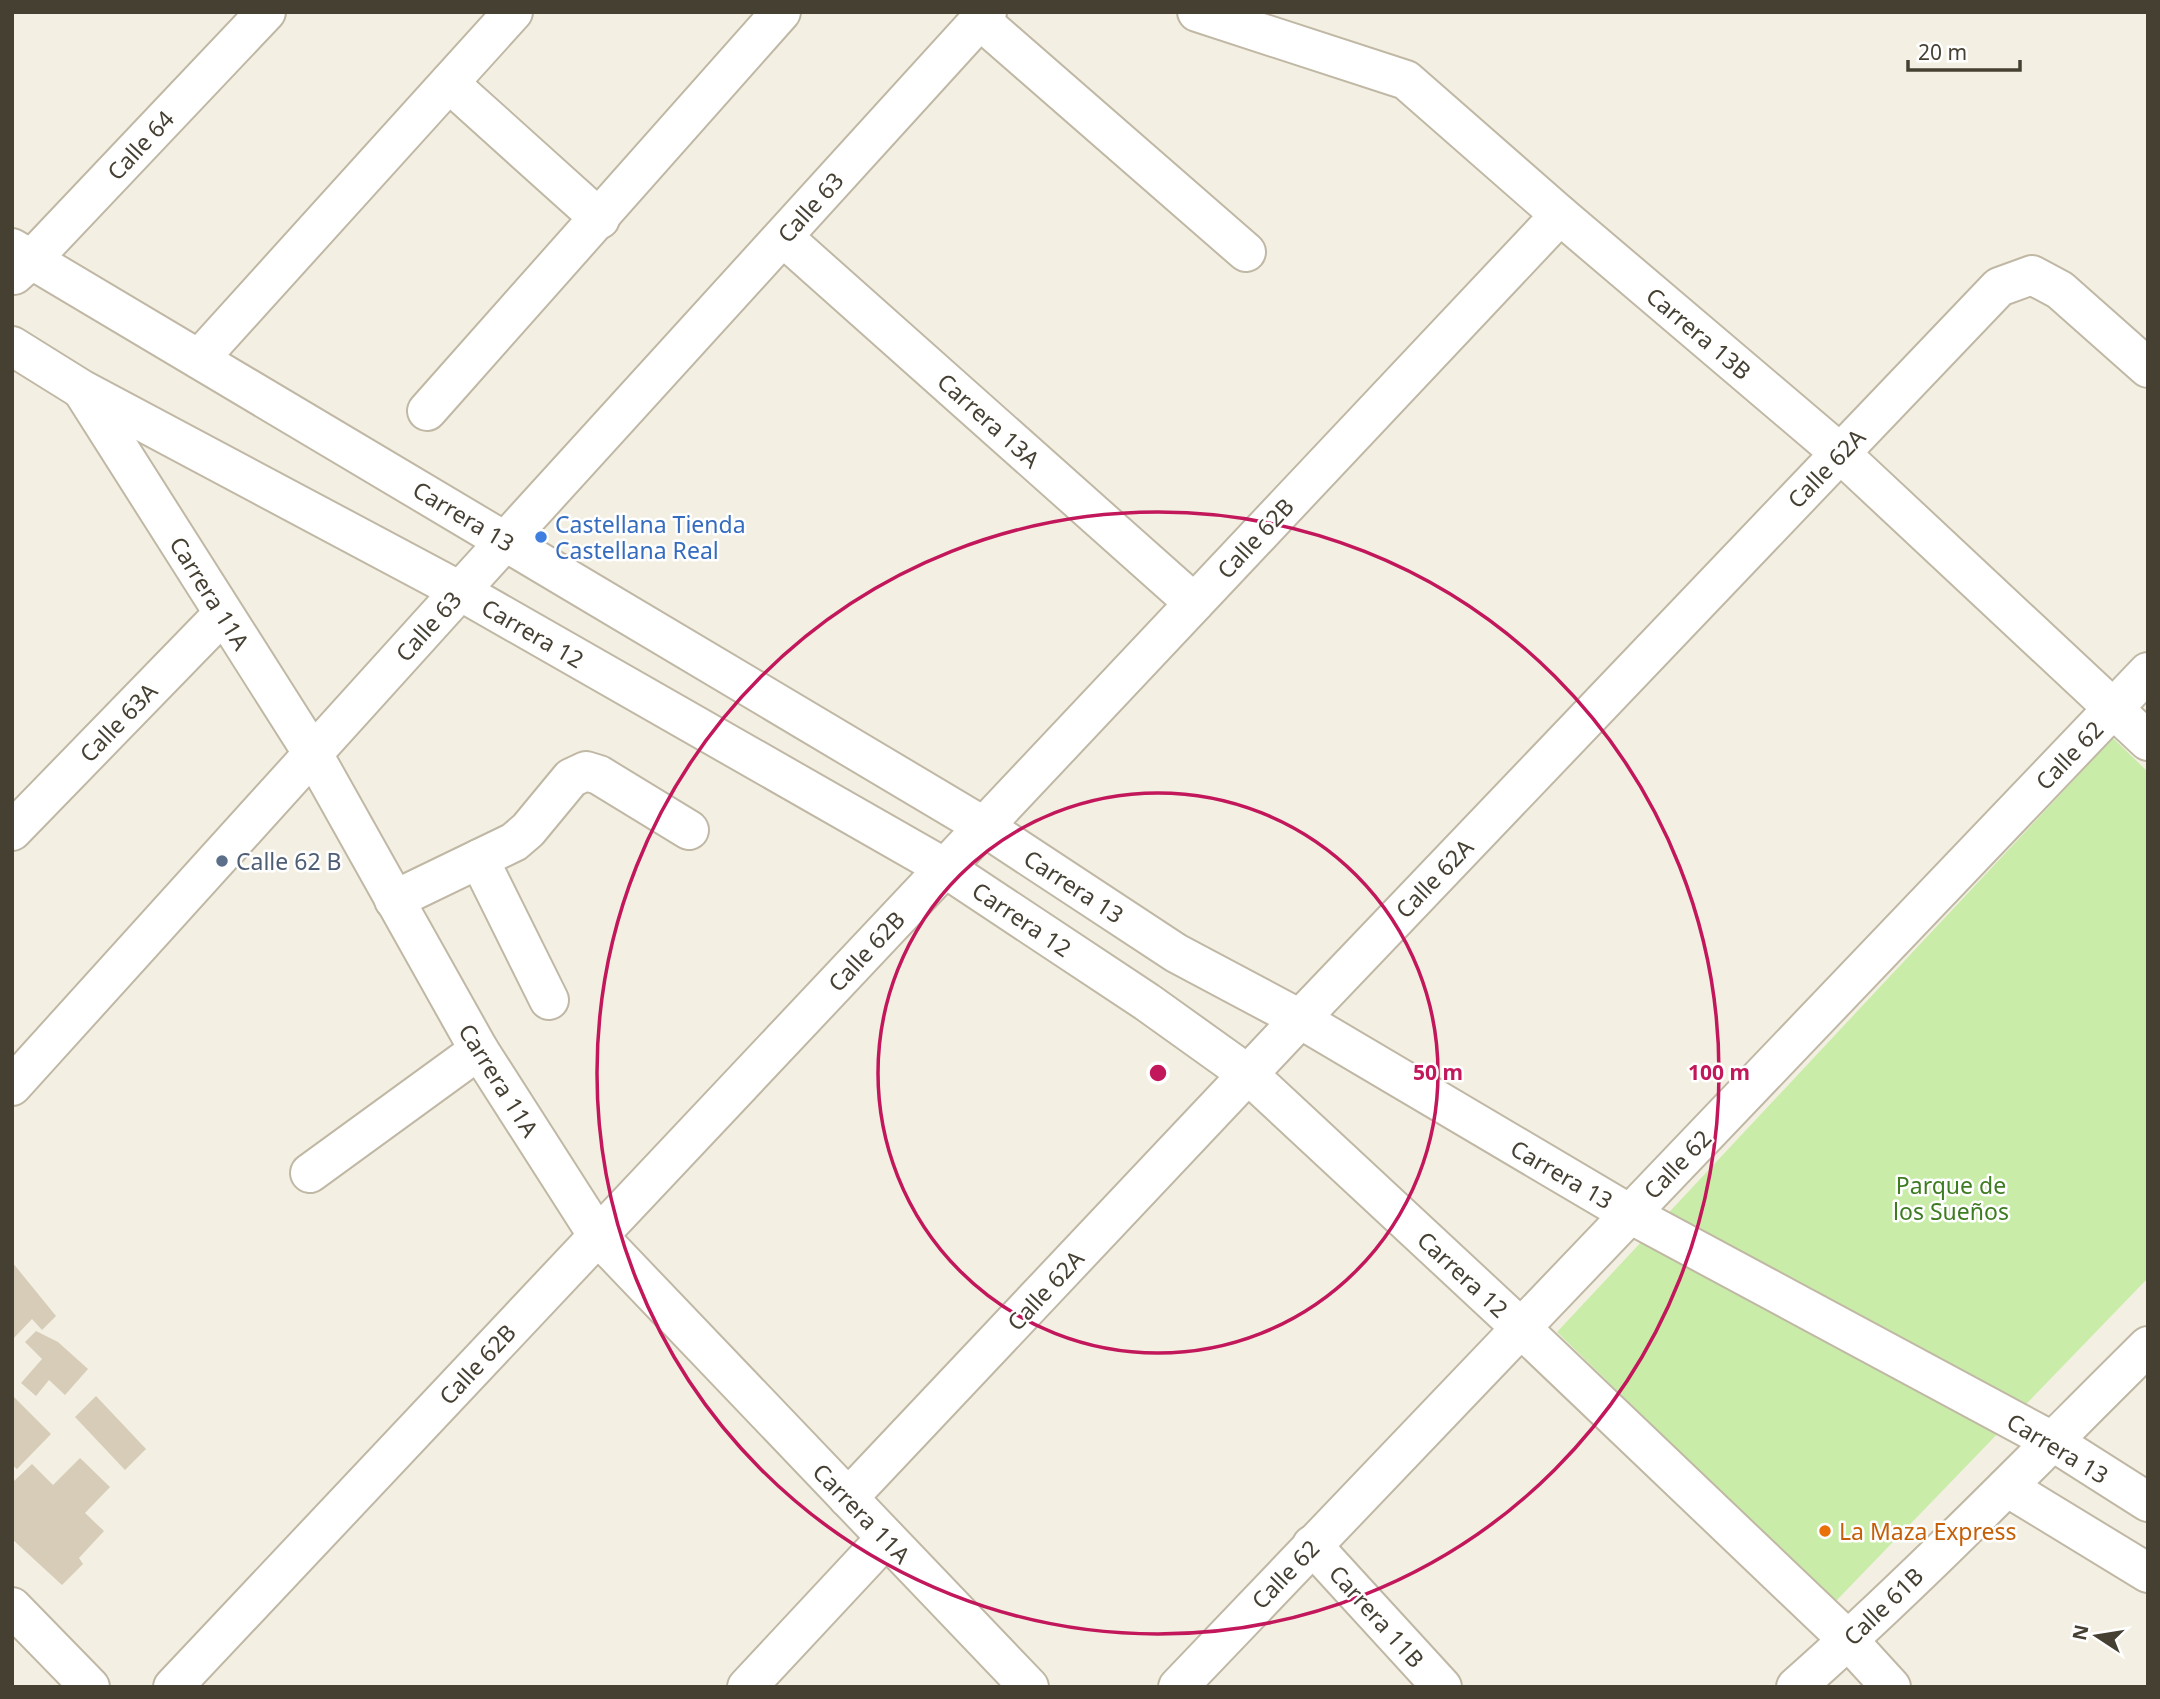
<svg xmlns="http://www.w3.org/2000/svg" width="2160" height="1699" font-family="'Noto Sans',sans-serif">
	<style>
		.green { fill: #c9eca8 }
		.building { fill: #d6ccb8 }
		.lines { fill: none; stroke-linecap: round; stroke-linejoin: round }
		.minor-casing { stroke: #c0b8a5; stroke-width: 42 }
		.minor { stroke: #fff; stroke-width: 38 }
		.ring { fill: none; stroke: #c2185b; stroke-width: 3.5 }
		.shop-dot { fill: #3f7fe0; stroke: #fff; stroke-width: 2.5 }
		.service-dot { fill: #5c6f8a; stroke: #fff; stroke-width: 2.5 }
		.food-dot { fill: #e8710a; stroke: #fff; stroke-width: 2.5 }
		.labels { text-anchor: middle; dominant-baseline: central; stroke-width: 5; stroke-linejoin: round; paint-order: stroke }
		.street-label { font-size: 23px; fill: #464033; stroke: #fff }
		.shop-label { font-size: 23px; fill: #366cbe; stroke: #fff; text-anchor: start }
		.service-label { font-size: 23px; fill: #4e5e75; stroke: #fff; text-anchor: start }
		.park-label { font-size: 23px; fill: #3e7c22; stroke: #fff }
		.food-label { font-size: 23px; fill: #c56008; stroke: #fff; text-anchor: start }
		.centre { fill: #c2185b; stroke: #fff; stroke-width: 3.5 }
		.ring-label { font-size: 21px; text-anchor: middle; font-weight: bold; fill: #c2185b; stroke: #fff; stroke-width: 5; stroke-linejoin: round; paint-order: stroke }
	</style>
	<rect width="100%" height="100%" fill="#f3f0e3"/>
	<polygon class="green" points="2113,738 2148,772 2148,1278 1834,1603 1557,1332"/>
	<g class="building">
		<polygon points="12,1262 56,1316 42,1330 32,1319 12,1340"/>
		<polygon points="36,1331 58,1342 88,1369 65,1395 49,1380 36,1396 21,1383 42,1359 25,1342"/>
		<polygon points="12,1395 51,1434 17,1469 12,1465"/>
		<polygon points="96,1396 146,1449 125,1470 75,1417"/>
		<polygon points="80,1458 110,1487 85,1513 104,1531 79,1558 83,1564 62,1585 12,1539 12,1483 32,1464 53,1485"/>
	</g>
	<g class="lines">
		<g class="minor-casing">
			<g id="minor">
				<polyline points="1197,12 1406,80 1560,215 1840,453 2148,741"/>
				<polyline points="980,20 1246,252"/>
				<polyline points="449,83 600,219"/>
				<polyline points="783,237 1194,603"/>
				<polyline points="12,248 983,826 1176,953 1300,1019 1630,1214 2052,1441 2148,1502"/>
				<polyline points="14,275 32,259 266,12"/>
				<polyline points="12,346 81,389 460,591 945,868 1147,1002 1249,1075 1521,1328 1848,1640 1891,1687"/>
				<polyline points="199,359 513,12"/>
				<polyline points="82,390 313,754 479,1050 598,1236 1029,1687"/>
				<polyline points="427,411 781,12"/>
				<polyline points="12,831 223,614"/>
				<polyline points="479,859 549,1000"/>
				<polyline points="394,900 514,842 528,830 571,778 586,771 599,775 689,830"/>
				<polyline points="12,1086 460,591 987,12"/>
				<polyline points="310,1173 479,1050"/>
				<polyline points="2007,1487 2148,1573"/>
				<polyline points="848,1498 1300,1019 1999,287 2032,275 2060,290 2148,368"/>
				<polyline points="1312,1545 1442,1687"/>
				<polyline points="12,1607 90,1687"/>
				<polyline points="173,1687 1560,215"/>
				<polyline points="747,1687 886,1538"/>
				<polyline points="1178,1687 2148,672"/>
				<path d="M 1796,1687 C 1918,1579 2032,1461 2148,1346"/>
			</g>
		</g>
		<use href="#minor" class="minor"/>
	</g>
	<g class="ring">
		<circle cx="1158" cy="1073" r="280"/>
		<circle cx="1158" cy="1073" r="561"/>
	</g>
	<circle class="shop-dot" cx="541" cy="537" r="7"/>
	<circle class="service-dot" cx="222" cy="861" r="7"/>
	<circle class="food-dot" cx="1825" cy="1531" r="7"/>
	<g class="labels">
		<g class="street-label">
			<text transform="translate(140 145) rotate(-47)">Calle 64</text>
			<text transform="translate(810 207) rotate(-48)">Calle 63</text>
			<text transform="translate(1699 333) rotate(40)">Carrera 13B</text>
			<text transform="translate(989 420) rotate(42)">Carrera 13A</text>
			<text transform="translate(1826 468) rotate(-46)">Calle 62A</text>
			<text transform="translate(464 516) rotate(31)">Carrera 13</text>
			<text transform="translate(1255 538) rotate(-47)">Calle 62B</text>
			<text transform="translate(210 593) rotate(58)">Carrera 11A</text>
			<text transform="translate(428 626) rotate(-48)">Calle 63</text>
			<text transform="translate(533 633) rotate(30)">Carrera 12</text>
			<text transform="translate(118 722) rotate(-46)">Calle 63A</text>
			<text transform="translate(2069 755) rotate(-46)">Calle 62</text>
			<text transform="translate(1434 878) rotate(-46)">Calle 62A</text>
			<text transform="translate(1074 886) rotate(33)">Carrera 13</text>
			<text transform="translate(1022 919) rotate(34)">Carrera 12</text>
			<text transform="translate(866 951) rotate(-47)">Calle 62B</text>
			<text transform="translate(499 1080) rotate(58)">Carrera 11A</text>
			<text transform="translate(1677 1164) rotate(-46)">Calle 62</text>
			<text transform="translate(1562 1174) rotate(30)">Carrera 13</text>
			<text transform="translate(1463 1274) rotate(43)">Carrera 12</text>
			<text transform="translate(1045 1290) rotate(-47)">Calle 62A</text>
			<text transform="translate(477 1364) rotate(-47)">Calle 62B</text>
			<text transform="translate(2058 1448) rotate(31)">Carrera 13</text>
			<text transform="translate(862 1513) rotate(46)">Carrera 11A</text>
			<text transform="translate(1285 1574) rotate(-46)">Calle 62</text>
			<text transform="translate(1883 1606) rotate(-44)">Calle 61B</text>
			<text transform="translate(1377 1616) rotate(48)">Carrera 11B</text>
		</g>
		<g class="shop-label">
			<text x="555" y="524">Castellana Tienda<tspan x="555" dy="26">Castellana Real</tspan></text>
		</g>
		<g class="service-label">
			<text x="236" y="861">Calle 62 B</text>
		</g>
		<g class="park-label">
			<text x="1951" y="1185">Parque de<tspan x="1951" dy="26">los Sueños</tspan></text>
		</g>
		<g class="food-label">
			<text x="1839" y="1531">La Maza Express</text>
		</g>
	</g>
	<circle cx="1158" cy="1073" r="10" class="centre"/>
	<g class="ring-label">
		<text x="1438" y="1080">50 m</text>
		<text x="1719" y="1080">100 m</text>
	</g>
	<rect width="2160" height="1699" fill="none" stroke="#464033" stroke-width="28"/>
	<g transform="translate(2097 1636) rotate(282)" stroke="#ffffff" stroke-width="5" paint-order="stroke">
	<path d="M0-5L12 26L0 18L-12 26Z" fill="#464033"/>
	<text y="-10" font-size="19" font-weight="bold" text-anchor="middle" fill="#464033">N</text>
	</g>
	<path d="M1908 60v10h112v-10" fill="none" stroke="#464033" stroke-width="3.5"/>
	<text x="1918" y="60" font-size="21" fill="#464033" stroke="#ffffff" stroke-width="5" paint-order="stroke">20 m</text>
</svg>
